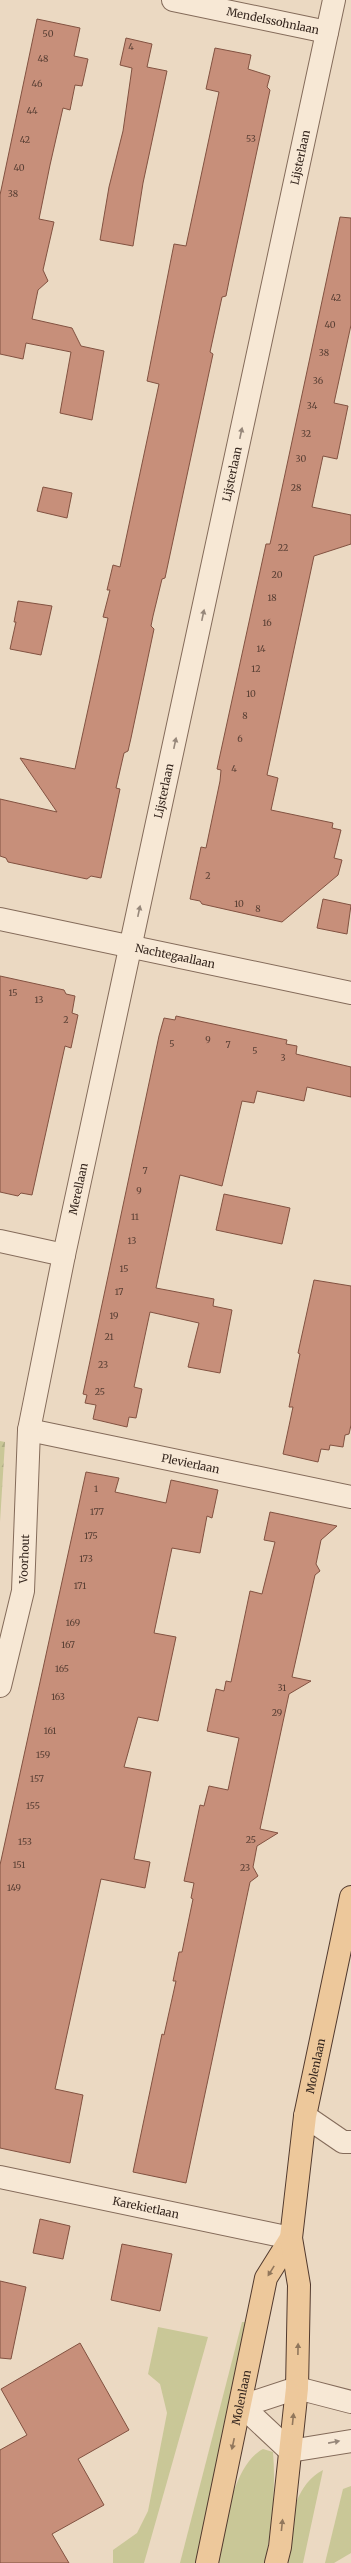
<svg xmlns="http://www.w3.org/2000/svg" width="351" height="2563" font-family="Merriweather,serif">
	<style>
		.green { fill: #c9c797 }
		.forest { fill: url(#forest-firs) }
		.building { fill: #c78f7a; stroke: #825241 }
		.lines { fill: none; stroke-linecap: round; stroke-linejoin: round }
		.minor-casing { stroke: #846b5a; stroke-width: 24 }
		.major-casing { stroke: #523a2e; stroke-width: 24 }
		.minor { stroke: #f7e8d5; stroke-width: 22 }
		.major { stroke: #edc89b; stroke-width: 22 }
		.oneway { fill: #96877a }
		.oneway2 { fill: #91775c }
		.labels { text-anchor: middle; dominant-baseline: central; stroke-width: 3; stroke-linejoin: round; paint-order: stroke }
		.number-label { font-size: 9px; fill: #5a4035 }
		.street-label { font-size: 11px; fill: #35261e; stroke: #f3e5d1 }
	</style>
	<defs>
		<pattern id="forest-firs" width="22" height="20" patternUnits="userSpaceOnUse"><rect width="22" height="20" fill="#c9c797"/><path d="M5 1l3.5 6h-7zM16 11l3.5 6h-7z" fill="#adab82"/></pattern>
	</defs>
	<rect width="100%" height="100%" fill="#ebd9c2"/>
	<g class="green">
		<polygon points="242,2322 248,2322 198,2563 180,2563"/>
		<polygon points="158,2327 208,2337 144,2563 113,2563 113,2550 137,2533 148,2511 167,2413 160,2384 148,2374"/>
		<path d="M 263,2449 L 273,2452 C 276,2488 272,2527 265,2563 L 216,2563 C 224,2531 232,2465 263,2449 Z"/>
		<path d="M 323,2470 L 303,2563 L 284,2563 C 290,2530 290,2488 323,2470 Z"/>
		<polygon points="351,2486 351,2553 334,2563 325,2563 343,2489"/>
	</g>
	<polygon class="forest" points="0,1441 5,1442 0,1522"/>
	<g class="building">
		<polygon points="37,19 80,28 74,56 88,59 82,86 75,85 70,110 63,108 50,165 39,219 54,222 43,270 48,281 38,290 32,319 72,328 81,346 104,351 92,420 60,413 71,352 26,343 23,359 0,354 0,195"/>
		<polygon points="126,38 152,44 147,67 167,71 143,183 133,246 100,240 109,187 123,131 132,68 120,65"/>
		<polygon points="215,48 251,55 248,69 270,76 267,87 270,90 229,281 226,296 222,297 210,352 213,354 165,578 162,579 153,616 151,626 154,629 131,738 128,751 124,753 116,788 120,789 101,878 91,876 87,879 8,862 6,858 0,856 0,799 57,812 20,758 75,769 108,618 103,617 110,590 107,590 113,565 120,567 159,384 147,381 174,244 186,246 219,92 206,89"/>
		<polygon points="340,217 351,218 351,325 334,403 348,406 337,459 323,456 312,507 351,515 351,544 314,556 267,775 278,778 271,810 333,823 332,828 341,830 334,858 342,860 338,875 282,922 202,904 200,901 190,899 201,847 206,848 220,781 221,770 217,769 266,544 270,544 272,535"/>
		<polygon points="43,487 72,493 67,518 37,511"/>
		<polygon points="18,601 52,606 41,655 10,649 16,622 14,622"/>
		<polygon points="323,899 351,905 347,934 317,928"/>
		<polygon points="0,976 64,990 66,994 75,996 72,1013 78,1015 71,1048 65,1046 32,1195 21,1193 18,1196 0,1192"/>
		<polygon points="176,1016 287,1040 286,1044 297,1046 296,1054 351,1067 351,1097 307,1087 304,1101 257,1091 254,1103 242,1101 222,1186 180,1175 156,1288 214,1299 213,1306 232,1310 220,1373 188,1367 199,1323 150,1312 134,1387 142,1389 136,1418 129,1417 127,1427 93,1419 96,1405 85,1403 87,1395 83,1394 159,1036 164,1018 175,1020"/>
		<polygon points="224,1194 290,1208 282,1244 216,1230"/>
		<polygon points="314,1280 351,1286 351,1425 349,1434 345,1435 343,1447 330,1445 329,1450 321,1449 318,1462 283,1454 293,1407 289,1407 300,1354 298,1353"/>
		<polygon points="86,1472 119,1478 115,1492 166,1503 171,1480 218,1490 212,1518 207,1516 200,1553 172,1548 154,1633 176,1637 158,1721 138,1717 124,1767 151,1772 134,1859 150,1862 145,1888 101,1879 55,2089 83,2095 70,2163 0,2148 0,1865"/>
		<polygon points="270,1512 337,1526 321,1540 316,1564 320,1571 315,1575 292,1677 311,1681 289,1694 260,1829 278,1833 257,1846 253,1867 258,1876 250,1882 186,2183 133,2172 162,2034 164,2035 176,1981 173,1981 179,1952 182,1952 193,1899 191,1898 194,1883 184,1881 200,1805 204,1806 209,1786 228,1790 239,1738 207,1731 216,1689 224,1691 226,1681 231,1682 250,1591 262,1594 275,1542 264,1540"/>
		<polygon points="40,2219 70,2226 63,2259 33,2253"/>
		<polygon points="122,2244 172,2254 160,2311 111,2300"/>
		<polygon points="0,2281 26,2287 11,2359 0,2358"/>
		<polygon points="80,2343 129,2430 78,2459 104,2505 52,2534 69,2563 0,2563 0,2450 27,2435 1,2389"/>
	</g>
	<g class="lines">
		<g class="minor-casing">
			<g id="minor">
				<path id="s1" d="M 173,0 L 327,32"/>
				<path id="s2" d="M 0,919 L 351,993"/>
				<polyline points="0,1241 64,1255"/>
				<path id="s3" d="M 29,1430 L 351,1497"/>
				<path id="s4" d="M 0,1686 L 23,1591 L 29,1430 L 64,1255 L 334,0"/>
				<polyline points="305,2116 343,2142 351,2142"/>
				<path id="s5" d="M 0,2177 L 291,2238"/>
				<polyline points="351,2402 297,2388 242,2406 290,2451 351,2441"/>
			</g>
		</g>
		<g class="major-casing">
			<g id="major">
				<path id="s6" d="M 207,2563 L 266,2278 L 291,2238"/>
				<path id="s7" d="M 276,2563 L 280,2547 L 297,2388 L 299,2285 L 291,2238 L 305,2116 L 351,1897"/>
			</g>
		</g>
		<use href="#minor" class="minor"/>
		<use href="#major" class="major"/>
	</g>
	<defs><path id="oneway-solid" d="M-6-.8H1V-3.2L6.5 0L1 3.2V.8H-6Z"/></defs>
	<g class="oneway">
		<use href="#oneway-solid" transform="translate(241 433) rotate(-78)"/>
		<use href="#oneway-solid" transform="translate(203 615) rotate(-78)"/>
		<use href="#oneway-solid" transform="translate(175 743) rotate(-78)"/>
		<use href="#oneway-solid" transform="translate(139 911) rotate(-78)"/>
		<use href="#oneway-solid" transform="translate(334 2442) rotate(-11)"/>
	</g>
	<g class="oneway2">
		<use href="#oneway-solid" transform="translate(271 2271) rotate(122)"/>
		<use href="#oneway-solid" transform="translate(298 2349) rotate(-89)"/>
		<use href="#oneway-solid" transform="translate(293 2419) rotate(-84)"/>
		<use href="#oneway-solid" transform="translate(233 2444) rotate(102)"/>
		<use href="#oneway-solid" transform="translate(282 2525) rotate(-84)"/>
	</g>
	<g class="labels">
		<g class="number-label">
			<text x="48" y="33">50</text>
			<text x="131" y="46">4</text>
			<text x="43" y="58">48</text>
			<text x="37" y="83">46</text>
			<text x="32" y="110">44</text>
			<text x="251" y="138">53</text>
			<text x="25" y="139">42</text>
			<text x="19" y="167">40</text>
			<text x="13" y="193">38</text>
			<text x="336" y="297">42</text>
			<text x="330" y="324">40</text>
			<text x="324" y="352">38</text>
			<text x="318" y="380">36</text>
			<text x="312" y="405">34</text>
			<text x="306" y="433">32</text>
			<text x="301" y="458">30</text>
			<text x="296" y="487">28</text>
			<text x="283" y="547">22</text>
			<text x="277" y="574">20</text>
			<text x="272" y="597">18</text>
			<text x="267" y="622">16</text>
			<text x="261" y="648">14</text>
			<text x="256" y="668">12</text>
			<text x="251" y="693">10</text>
			<text x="245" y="715">8</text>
			<text x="240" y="738">6</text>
			<text x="234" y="768">4</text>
			<text x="208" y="875">2</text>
			<text x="239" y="903">10</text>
			<text x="258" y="908">8</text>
			<text x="13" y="992">15</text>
			<text x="39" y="999">13</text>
			<text x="66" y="1019">2</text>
			<text x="208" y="1039">9</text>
			<text x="172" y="1043">5</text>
			<text x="228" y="1044">7</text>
			<text x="255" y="1050">5</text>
			<text x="283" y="1057">3</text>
			<text x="145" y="1170">7</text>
			<text x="139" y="1190">9</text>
			<text x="135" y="1216">11</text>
			<text x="132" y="1240">13</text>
			<text x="124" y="1268">15</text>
			<text x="119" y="1291">17</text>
			<text x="114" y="1315">19</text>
			<text x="109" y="1336">21</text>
			<text x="103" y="1364">23</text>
			<text x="100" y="1391">25</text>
			<text x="96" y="1488">1</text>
			<text x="97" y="1511">177</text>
			<text x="91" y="1535">175</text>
			<text x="86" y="1558">173</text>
			<text x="80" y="1585">171</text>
			<text x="73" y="1622">169</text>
			<text x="68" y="1644">167</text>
			<text x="62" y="1668">165</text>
			<text x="282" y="1687">31</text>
			<text x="58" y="1696">163</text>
			<text x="277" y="1712">29</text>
			<text x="50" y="1730">161</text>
			<text x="43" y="1754">159</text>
			<text x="37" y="1778">157</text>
			<text x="33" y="1805">155</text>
			<text x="251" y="1839">25</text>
			<text x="25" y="1841">153</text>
			<text x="19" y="1864">151</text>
			<text x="245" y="1867">23</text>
			<text x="14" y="1887">149</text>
		</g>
		<g class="street-label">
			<text stroke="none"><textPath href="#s1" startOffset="102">Mendelssohnlaan</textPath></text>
			<text stroke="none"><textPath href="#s4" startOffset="1560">Lijsterlaan</textPath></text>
			<text stroke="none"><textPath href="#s4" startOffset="1236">Lijsterlaan</textPath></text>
			<text stroke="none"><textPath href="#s4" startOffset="912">Lijsterlaan</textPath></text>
			<text stroke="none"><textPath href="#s2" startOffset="179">Nachtegaallaan</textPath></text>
			<text stroke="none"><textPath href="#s4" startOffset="505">Merellaan</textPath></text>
			<text stroke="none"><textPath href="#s3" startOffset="165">Plevierlaan</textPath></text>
			<text stroke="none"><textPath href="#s4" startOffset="130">Voorhout</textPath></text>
			<text stroke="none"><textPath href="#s7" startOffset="501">Molenlaan</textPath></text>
			<text stroke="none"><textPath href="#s5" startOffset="149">Karekietlaan</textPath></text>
			<text stroke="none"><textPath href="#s6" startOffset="169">Molenlaan</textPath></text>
		</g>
	</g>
</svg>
